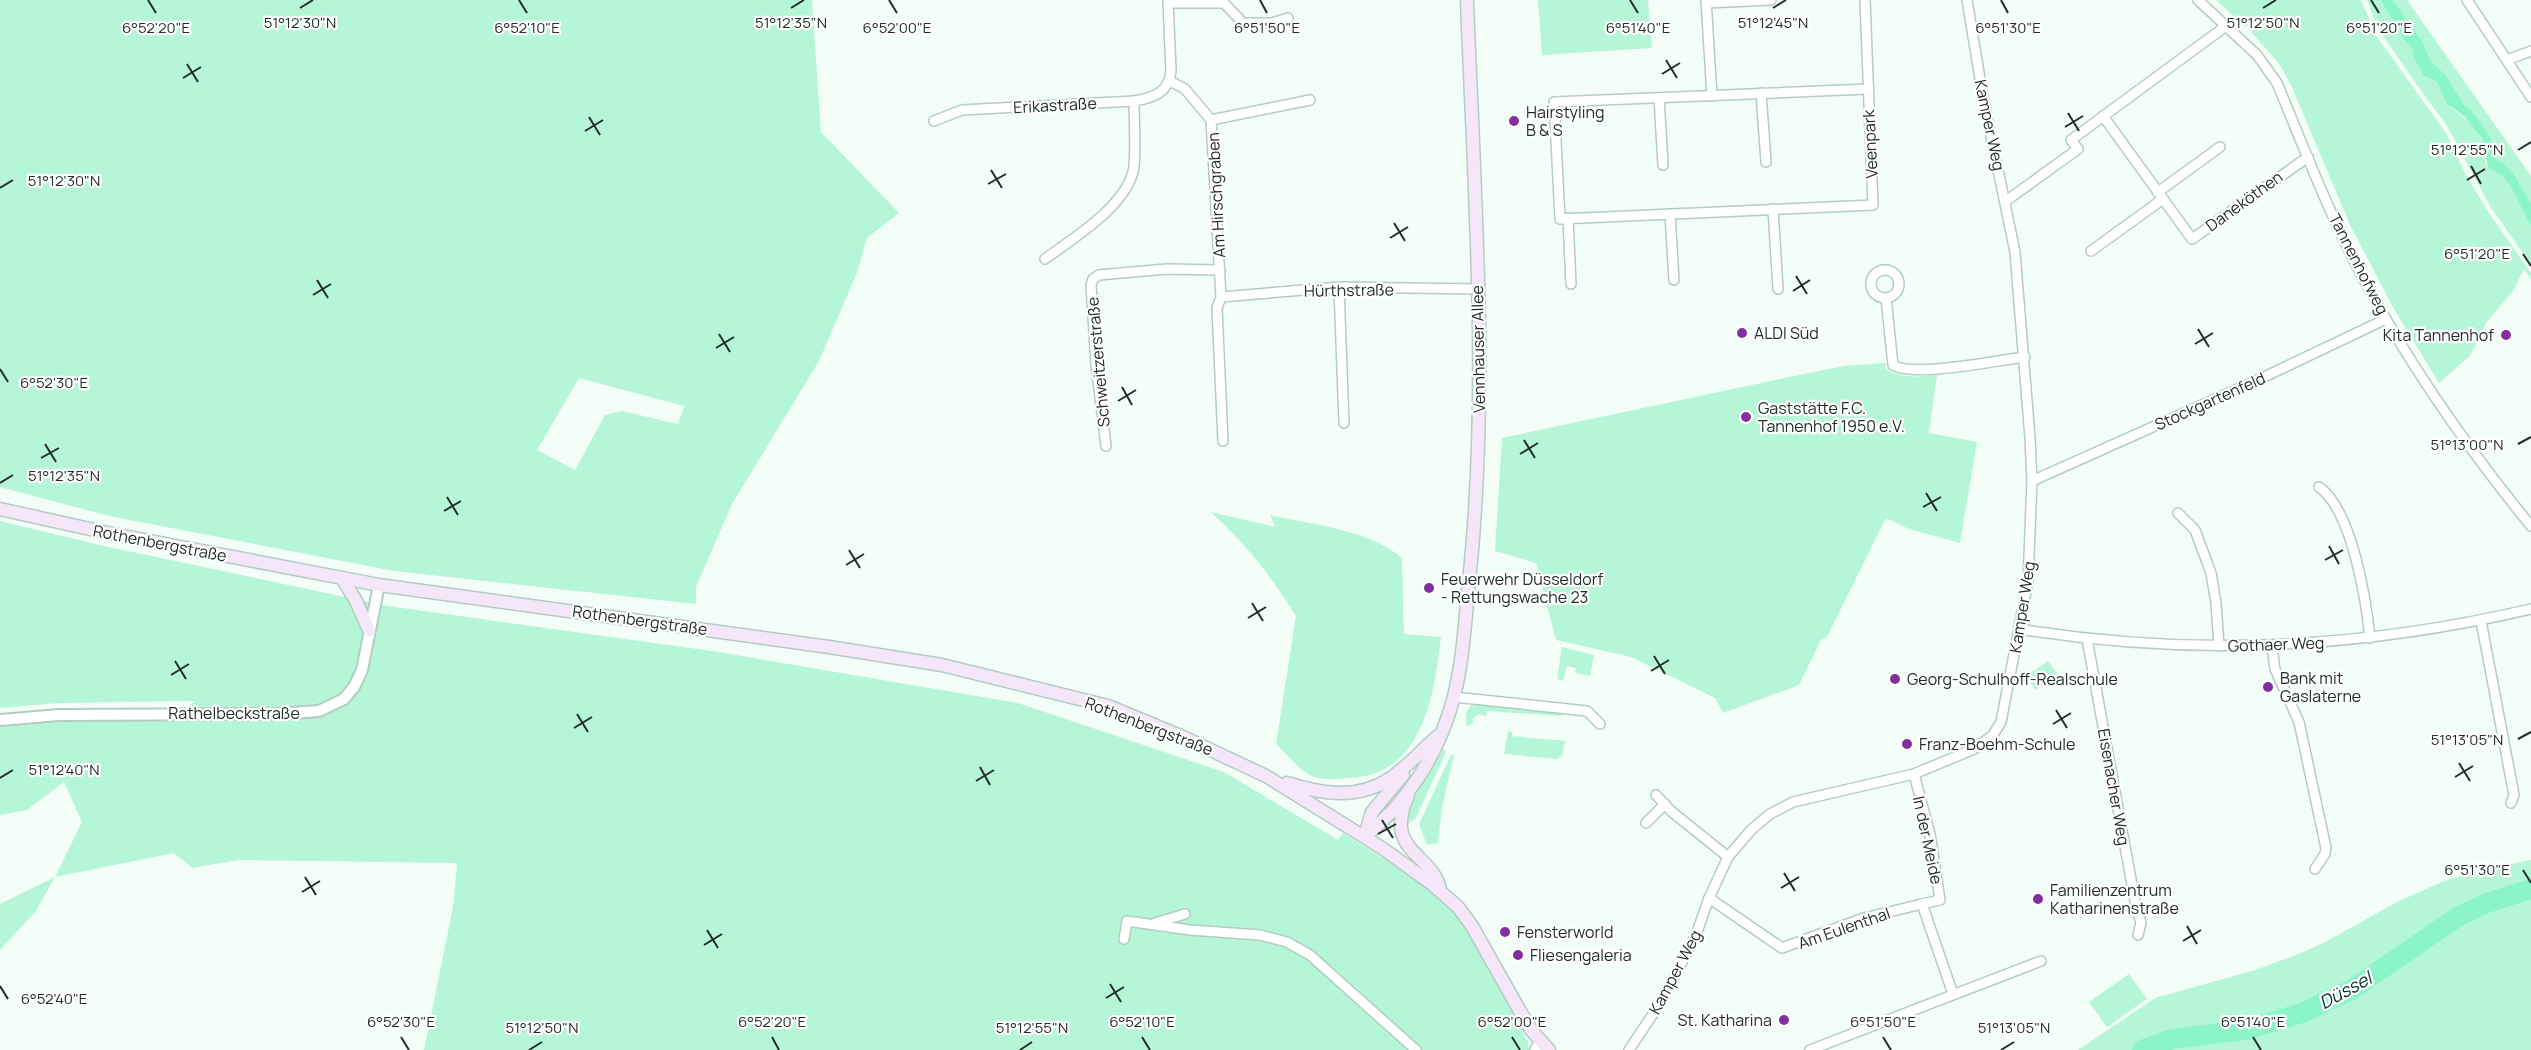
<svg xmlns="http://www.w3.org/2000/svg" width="2531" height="1050" font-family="Manrope,sans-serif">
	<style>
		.green { fill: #b6f6d8; fill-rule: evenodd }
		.water { fill: #8bf5c8 }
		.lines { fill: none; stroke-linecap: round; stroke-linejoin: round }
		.river { stroke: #8bf5c8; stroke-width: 20 }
		.minor-casing { stroke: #b3cdc0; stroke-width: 12 }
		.tertiary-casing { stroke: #b3cdc0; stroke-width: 14 }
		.secondary-casing { stroke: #b3cdc0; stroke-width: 15 }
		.minor { stroke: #fff; stroke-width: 9 }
		.tertiary { stroke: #fff; stroke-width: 10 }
		.secondary { stroke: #f5e6fa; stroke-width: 12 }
		.ticks { fill: none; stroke: #232d28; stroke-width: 2 }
		.poi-dot { fill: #832f9e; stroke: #fff; stroke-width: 2 }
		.labels { text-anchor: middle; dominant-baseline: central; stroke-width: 4.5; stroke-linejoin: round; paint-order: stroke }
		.street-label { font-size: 16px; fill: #232d28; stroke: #fff }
		.poi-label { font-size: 16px; fill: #232d28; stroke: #fff; text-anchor: start }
		.water-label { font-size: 18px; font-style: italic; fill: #023423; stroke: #fff }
		.ticks-label { font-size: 15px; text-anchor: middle; fill: #232d28; stroke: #fff; stroke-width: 4.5; stroke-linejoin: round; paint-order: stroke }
	</style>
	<rect width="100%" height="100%" fill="#f3fef9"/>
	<g class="green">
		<path d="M 0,0 L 812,0 L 821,132 L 899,213 L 867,238 L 857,273 L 819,361 L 732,504 L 696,587 L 696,604 L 394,571 L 109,516 L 0,487 ZM 579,378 L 684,406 L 684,407 L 678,424 L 622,411 L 605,415 L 575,470 L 537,450 Z"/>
		<polygon points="1538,0 1648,0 1652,48 1542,55"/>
		<polygon points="2216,0 2361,0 2377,37 2446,133 2465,173 2487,210 2531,273 2531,279 2524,269 2513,291 2486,323 2470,356 2439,383 2394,309 2350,225 2291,85 2280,65 2252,33 2252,29 2259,25 2255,20 2245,27"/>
		<polygon points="2367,0 2381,0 2389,15 2398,25 2402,38 2412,48 2421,72 2437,82 2450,107 2470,122 2483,142 2486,164 2506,179 2518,198 2531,226 2531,265 2490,206 2446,124 2426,98 2379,30"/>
		<polygon points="2393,0 2407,0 2531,176 2531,203 2515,176 2496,159 2491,138 2470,108 2464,106 2445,74 2430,60 2423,42"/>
		<path d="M 1886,363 L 1885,368 C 1900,380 1919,376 1937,375 L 1929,433 L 1977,442 L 1960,543 L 1909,529 L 1886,518 L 1826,639 L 1822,638 L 1799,685 L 1723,713 L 1715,698 L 1631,657 L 1556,640 L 1536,563 L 1495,551 L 1502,438 L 1823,370 L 1845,366 Z"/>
		<path d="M 1211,512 L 1275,527 L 1270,515 C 1312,525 1368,529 1402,558 L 1404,634 L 1441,637 C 1434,695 1424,773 1351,778 C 1340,779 1321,781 1310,775 C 1298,769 1287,754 1276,744 L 1296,616 C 1269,573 1248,547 1211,512 Z"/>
		<path d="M 0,521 L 104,546 L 388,606 L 712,651 L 1018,703 L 1224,772 L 1338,840 L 1343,833 C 1378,856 1431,885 1458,917 C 1488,954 1506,1000 1528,1042 L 1529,1050 L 424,1050 L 453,907 L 457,863 L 239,860 L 192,868 L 174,853 L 55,877 L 36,911 L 0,950 L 0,904 L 55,877 L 82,822 L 64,782 L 27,810 L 0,815 L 0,727 L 41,721 L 174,718 L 195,701 L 59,703 L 0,708 Z"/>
		<polygon points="1562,647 1594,655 1590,676 1575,673 1576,668 1567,666 1563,681 1557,679"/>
		<polygon points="2048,661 2058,674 2036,690 2026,676"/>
		<polygon points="1477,705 1562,711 1561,716 1487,711 1486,716 1479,714 1473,718 1473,724 1466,726 1466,713 1470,706"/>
		<polygon points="1508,731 1512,732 1512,736 1565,741 1562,756 1557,759 1504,754"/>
		<path d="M 1444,749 L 1446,752 L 1416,818 L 1406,826 C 1404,795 1429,774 1444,749 Z"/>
		<polygon points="1451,755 1454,755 1442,808 1438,843 1427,845 1419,824"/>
		<polygon points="2531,860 2531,888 2494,899 2456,915 2368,978 2312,1008 2271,1022 2235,1030 2172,1038 2139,1050 2078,1050 2155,998 2255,970 2299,954 2325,942 2399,901 2442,882 2476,871"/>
		<path d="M 2531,891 L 2531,1050 L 2145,1050 C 2179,1038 2207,1038 2243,1032 C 2272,1027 2298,1016 2325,1005 C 2399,973 2446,907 2531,891 Z"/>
		<polygon points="2129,974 2147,999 2107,1027 2089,1002"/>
	</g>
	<polygon class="water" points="2381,0 2393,0 2395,3 2423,42 2430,60 2445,74 2464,105 2470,108 2491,138 2496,159 2505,165 2515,176 2531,203 2531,226 2510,185 2502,176 2488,167 2482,139 2465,117 2447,104 2437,82 2423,75 2415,60 2412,48 2402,38 2398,25 2389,15"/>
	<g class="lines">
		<polyline class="river" points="2142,1050 2172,1039 2244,1030 2302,1013 2351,990 2459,916 2487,903 2531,889"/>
		<g class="minor-casing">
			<g id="minor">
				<polyline points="1706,0 1712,96"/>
				<polyline points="1865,0 1873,205 1560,219 1554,102 1868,89"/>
				<path d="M 2198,0 L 2257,55 L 2277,83 C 2304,148 2330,216 2363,278 C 2410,366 2468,449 2531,526"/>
				<polyline points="2467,0 2531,97"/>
				<polyline points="1168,3 1224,3 1243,23 1272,23 1288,18"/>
				<polyline points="1706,3 1771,0"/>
				<polyline points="2507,60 2531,51"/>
				<polyline points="1170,81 1185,89 1211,120 1221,297 1217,308 1223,441"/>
				<polyline points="1761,93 1766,162"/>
				<polyline points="1659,98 1663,165"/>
				<polyline points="2103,116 2192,239 2308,157"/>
				<polyline points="1211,120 1310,100"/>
				<path d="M 934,121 L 962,110 L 1134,101 C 1154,98 1169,92 1171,71 L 1168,0"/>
				<polyline points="2158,192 2220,147"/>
				<polyline points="2006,201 2078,149 2071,140 2226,26"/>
				<polyline points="1773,209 1778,289"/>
				<polyline points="1670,214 1674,280"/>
				<polyline points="1568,218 1571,284"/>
				<polyline points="2091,251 2163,199"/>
				<path d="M 1045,259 C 1072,239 1130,204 1134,166 C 1136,145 1134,122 1134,101"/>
				<circle cx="1885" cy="284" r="14"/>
				<polyline points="1339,287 1344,423"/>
				<polyline points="1221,297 1339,287 1478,289"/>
				<path d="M 1886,298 L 1893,365 C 1913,378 1999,360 2025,357"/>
				<polyline points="1106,446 1096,365 1091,285 1093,279 1099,275 1166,269 1220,270"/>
				<polyline points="2032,481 2262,378 2386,319"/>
				<path d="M 2319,487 C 2352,510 2366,599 2370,638"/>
				<polyline points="2178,513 2195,530 2211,573 2216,603 2219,646"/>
				<polyline points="2481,621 2514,795 2511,803"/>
				<path d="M 2019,629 C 2193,657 2359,649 2531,609"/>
				<polyline points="2087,639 2135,901 2141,923 2138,935"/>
				<polyline points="2272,647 2275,669 2299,722 2326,848 2325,854 2315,869"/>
				<polyline points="1454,697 1587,711 1600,724"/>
				<polyline points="1914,774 1930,834 1940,900 1922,904 1953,994"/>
				<polyline points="1656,795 1671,811 1728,857"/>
				<polyline points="1646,823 1665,804"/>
				<polyline points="1709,898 1782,948 1864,918 1922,904"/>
				<polyline points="1155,923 1185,914"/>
				<polyline points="1124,939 1127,921 1190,930 1260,935 1287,942 1310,955 1416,1050"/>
				<polyline points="1535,1050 1540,1041"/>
				<polyline points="1629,1050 1663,999 1696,935 1709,898 1728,857 1751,830 1770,814 1793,802 1914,774 1974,749 1993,735 2001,722 2028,581 2032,481 2030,438 2015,252 1983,97 1967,0"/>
				<polyline points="1810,1050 2041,961"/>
			</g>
		</g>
		<g class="tertiary-casing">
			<polyline id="tertiary" points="0,720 59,715 279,714 319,711 344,699 354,687 362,670 379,585"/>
		</g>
		<g class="secondary-casing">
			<g id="secondary">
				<polyline points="0,509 108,533 379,585 829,647 942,665 1108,706 1183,737 1266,776 1382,848 1432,884 1458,907 1472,926 1521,1013 1532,1031 1549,1050"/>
				<polyline points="342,578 356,601 369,630"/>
				<path d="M 1287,783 C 1321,794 1357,800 1389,779 C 1407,768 1421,750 1438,736"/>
				<path d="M 1408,795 C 1383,853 1431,851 1440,889"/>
				<path d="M 1365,836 C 1406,804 1436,757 1451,707 C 1464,664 1465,616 1470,572 C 1489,382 1474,190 1467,0"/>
				<polyline points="1365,836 1372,812 1403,775"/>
			</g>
		</g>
		<use href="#minor" class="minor"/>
		<use href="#tertiary" class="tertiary"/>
		<use href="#secondary" class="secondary"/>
	</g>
	<path class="ticks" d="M 148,0 L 156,13M 519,0 L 527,13M 889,0 L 897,13M 1260,0 L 1267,13M 1630,0 L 1638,13M 2001,0 L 2008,13M 2371,0 L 2379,13M 300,8 L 313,0M 791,8 L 804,0M 1773,8 L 1786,0M 2263,8 L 2276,0M 1666,60 L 1677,78M 187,64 L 198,82M 1662,74 L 1680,63M 183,78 L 201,67M 2068,113 L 2079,131M 589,117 L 600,135M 2065,127 L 2083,116M 585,131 L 603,120M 2518,150 L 2531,142M 2471,166 L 2481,184M 991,170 L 1002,188M 2467,180 L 2485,169M 988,184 L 1006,174M 0,188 L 13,180M 1394,223 L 1405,241M 1390,238 L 1408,227M 2523,254 L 2531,266M 1796,276 L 1807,294M 317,280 L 328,298M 1793,291 L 1810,280M 313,295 L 331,284M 2198,329 L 2209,347M 719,334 L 730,352M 2195,344 L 2213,333M 716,348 L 734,337M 0,369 L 8,382M 1122,387 L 1132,405M 1118,401 L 1136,390M 1524,440 L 1535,458M 45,444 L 56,462M 2518,444 L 2531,437M 1520,454 L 1538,443M 41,458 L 59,448M 0,483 L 13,475M 1926,493 L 1937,511M 447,497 L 458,515M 1923,507 L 1941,497M 444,511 L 461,501M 2329,546 L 2339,564M 849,550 L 860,568M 2325,560 L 2343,550M 846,565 L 864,554M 1252,603 L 1263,621M 1248,618 L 1266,607M 1654,656 L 1665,674M 175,661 L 186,679M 1651,671 L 1669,660M 171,675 L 189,664M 2056,710 L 2067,728M 577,714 L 588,732M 2053,724 L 2071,713M 574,728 L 592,717M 2518,739 L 2531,732M 2459,763 L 2470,781M 980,767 L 990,785M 2455,777 L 2473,766M 0,778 L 13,770M 976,781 L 994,770M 1382,820 L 1393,838M 1378,834 L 1396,824M 2523,870 L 2531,883M 1784,873 L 1795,891M 305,877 L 316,895M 1781,888 L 1799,877M 302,892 L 320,881M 2187,926 L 2197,944M 707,930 L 718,948M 2183,941 L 2201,930M 704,945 L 722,934M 1110,984 L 1121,1002M 0,986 L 8,999M 1106,998 L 1124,987M 401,1037 L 409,1050M 772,1037 L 779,1050M 1142,1037 L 1150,1050M 1512,1037 L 1520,1050M 1883,1037 L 1891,1050M 2253,1037 L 2261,1050M 529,1050 L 542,1042M 1020,1050 L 1032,1042M 2001,1050 L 2014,1042"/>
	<g class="poi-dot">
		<circle cx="1514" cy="121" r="6"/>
		<circle cx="1742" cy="333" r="6"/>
		<circle cx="2506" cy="335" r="6"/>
		<circle cx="1746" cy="417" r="6"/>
		<circle cx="1429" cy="588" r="6"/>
		<circle cx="1895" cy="679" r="6"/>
		<circle cx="2268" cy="687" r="6"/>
		<circle cx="1907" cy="744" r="6"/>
		<circle cx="2038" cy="899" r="6"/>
		<circle cx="1505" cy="932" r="6"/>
		<circle cx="1518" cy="955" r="6"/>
		<circle cx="1784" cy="1020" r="6"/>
	</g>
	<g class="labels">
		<g class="street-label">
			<text transform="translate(1055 105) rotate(-3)">Erikastraße</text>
			<text transform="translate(1990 125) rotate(78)">Kamper Weg</text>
			<text transform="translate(1870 144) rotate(-93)">Veenpark</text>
			<text transform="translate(1216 195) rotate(-93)">Am Hirschgraben</text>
			<text transform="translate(2244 201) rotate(-36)">Daneköthen</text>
			<text transform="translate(2359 264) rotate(63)">Tannenhofweg</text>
			<text transform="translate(1349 290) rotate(-1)">Hürthstraße</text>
			<text transform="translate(1478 349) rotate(-91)">Vennhauser Allee</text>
			<text transform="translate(1098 362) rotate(-95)">Schweitzerstraße</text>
			<text transform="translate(2210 401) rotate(-24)">Stockgartenfeld</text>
			<text transform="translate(160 543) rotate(11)">Rothenbergstraße</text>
			<text transform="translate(2022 607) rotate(-81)">Kamper Weg</text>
			<text transform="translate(640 620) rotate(8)">Rothenbergstraße</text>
			<text transform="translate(2276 644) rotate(-2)">Gothaer Weg</text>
			<text x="234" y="713">Rathelbeckstraße</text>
			<text transform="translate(1149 726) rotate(21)">Rothenbergstraße</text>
			<text transform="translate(2114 787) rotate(80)">Eisenacher Weg</text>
			<text transform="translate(1928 840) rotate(78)">In der Meide</text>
			<text transform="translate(1844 928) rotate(-19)">Am Eulenthal</text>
			<text transform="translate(1675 972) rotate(-62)">Kamper Weg</text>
		</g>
		<g class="poi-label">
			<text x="1526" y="112">Hairstyling<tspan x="1526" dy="18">B &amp; S</tspan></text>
			<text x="1754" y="333">ALDI Süd</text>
			<text x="2494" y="335" text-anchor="end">Kita Tannenhof</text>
			<text x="1758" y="408">Gaststätte F.C.<tspan x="1758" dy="18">Tannenhof 1950 e.V.</tspan></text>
			<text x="1441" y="579">Feuerwehr Düsseldorf<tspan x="1441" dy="18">- Rettungswache 23</tspan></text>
			<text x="2280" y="678">Bank mit<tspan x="2280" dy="18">Gaslaterne</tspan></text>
			<text x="1907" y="679">Georg-Schulhoff-Realschule</text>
			<text x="1919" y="744">Franz-Boehm-Schule</text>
			<text x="2050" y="890">Familienzentrum<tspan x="2050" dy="18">Katharinenstraße</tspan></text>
			<text x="1517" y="932">Fensterworld</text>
			<text x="1530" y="955">Fliesengaleria</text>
			<text x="1772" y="1020" text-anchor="end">St. Katharina</text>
		</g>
		<g class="water-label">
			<text transform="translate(2345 990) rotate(-29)">Düssel</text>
		</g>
	</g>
	<g class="ticks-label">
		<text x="300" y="28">51°12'30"N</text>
		<text x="791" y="28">51°12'35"N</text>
		<text x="1773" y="28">51°12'45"N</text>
		<text x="2263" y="28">51°12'50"N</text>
		<text x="1638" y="33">6°51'40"E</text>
		<text x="2379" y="33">6°51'20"E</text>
		<text x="156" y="33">6°52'20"E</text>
		<text x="527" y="33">6°52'10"E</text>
		<text x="897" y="33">6°52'00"E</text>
		<text x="1267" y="33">6°51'50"E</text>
		<text x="2008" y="33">6°51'30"E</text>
		<text x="2467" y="155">51°12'55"N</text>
		<text x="64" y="186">51°12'30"N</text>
		<text x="2477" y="259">6°51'20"E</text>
		<text x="54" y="388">6°52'30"E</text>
		<text x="2467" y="450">51°13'00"N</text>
		<text x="64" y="481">51°12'35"N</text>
		<text x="2467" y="745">51°13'05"N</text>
		<text x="64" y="775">51°12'40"N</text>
		<text x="2477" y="875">6°51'30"E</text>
		<text x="54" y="1004">6°52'40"E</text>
		<text x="401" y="1027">6°52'30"E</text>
		<text x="772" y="1027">6°52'20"E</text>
		<text x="1142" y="1027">6°52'10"E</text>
		<text x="1512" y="1027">6°52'00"E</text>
		<text x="1883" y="1027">6°51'50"E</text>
		<text x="2253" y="1027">6°51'40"E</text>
		<text x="542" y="1033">51°12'50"N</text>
		<text x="1032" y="1033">51°12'55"N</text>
		<text x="2014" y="1033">51°13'05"N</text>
	</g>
</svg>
